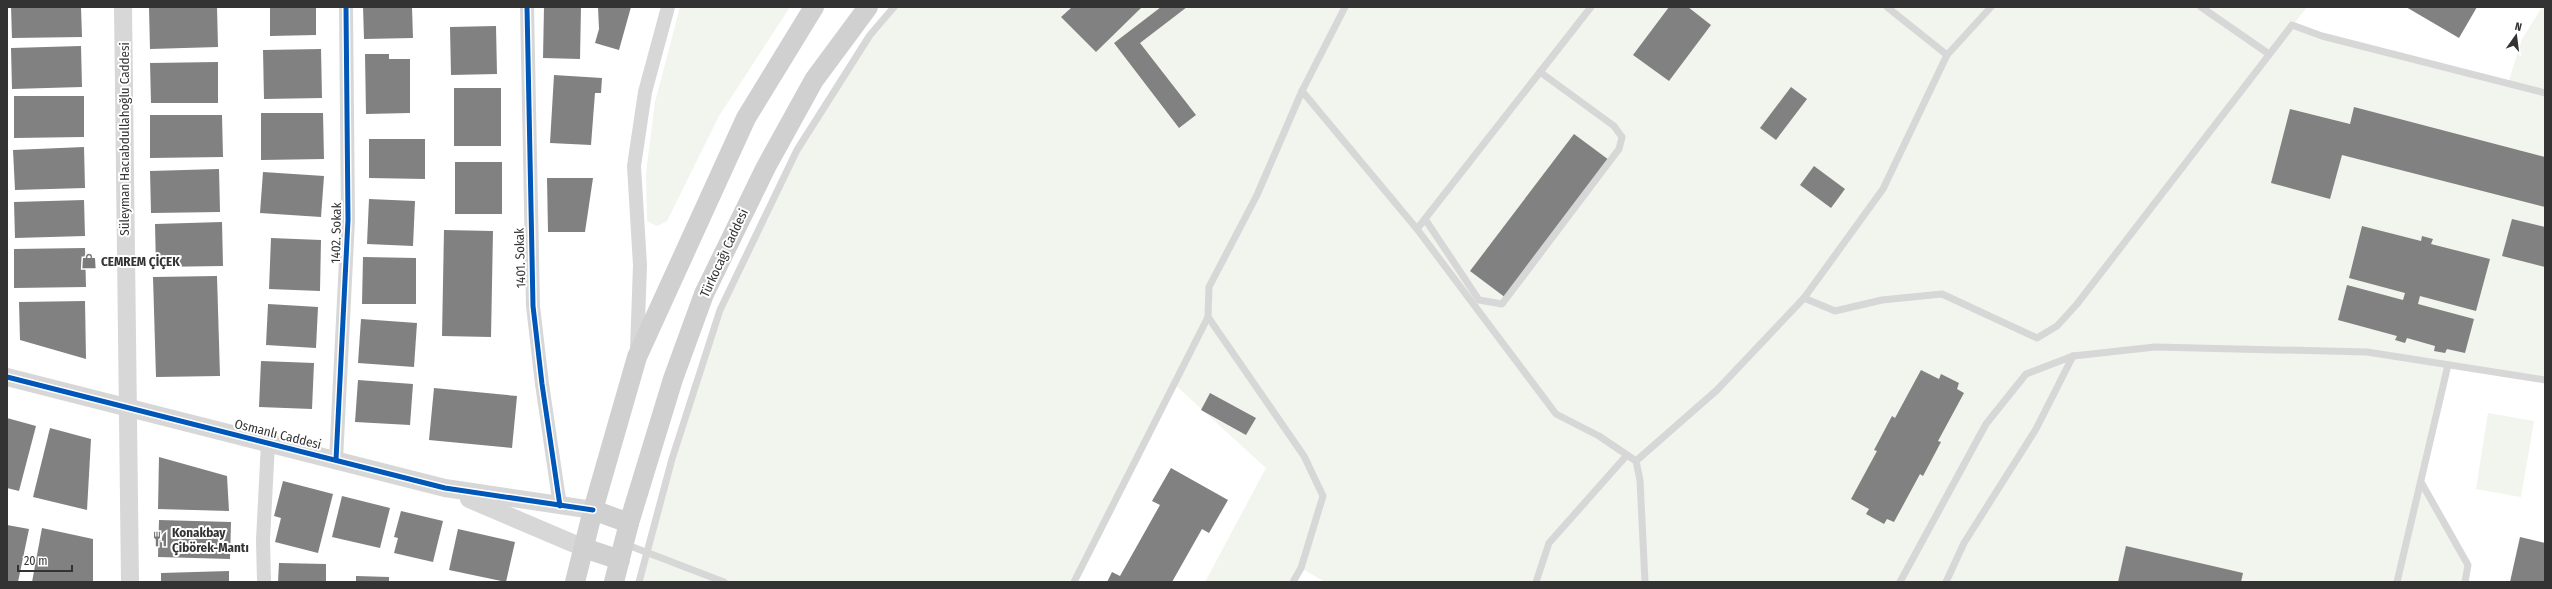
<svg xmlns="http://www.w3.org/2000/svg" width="2552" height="589" font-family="'Fira Sans Condensed',sans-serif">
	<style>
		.green { fill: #f1f5ed }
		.building { fill: #818181 }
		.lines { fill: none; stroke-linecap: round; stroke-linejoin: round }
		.service { stroke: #d7d7d7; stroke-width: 7 }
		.minor { stroke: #d7d7d7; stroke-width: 14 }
		.tertiary { stroke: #d7d7d7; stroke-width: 18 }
		.secondary { stroke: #d0d0d0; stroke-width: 20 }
		.cycleway-casing { stroke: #fff; stroke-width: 8 }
		.cycleway { stroke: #0057b8; stroke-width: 5 }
		.labels { text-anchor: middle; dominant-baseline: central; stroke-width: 4; stroke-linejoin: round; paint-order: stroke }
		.street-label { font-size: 13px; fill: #333; stroke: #fff }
		.poi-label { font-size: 13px; font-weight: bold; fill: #333; stroke: #fff; text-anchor: start }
	</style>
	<rect width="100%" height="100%" fill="#fff"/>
	<g class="green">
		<polygon points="680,7 790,7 719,116 667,221 657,226 647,221 646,173 655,102"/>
		<polygon points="894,7 2307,7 2293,25 2508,84 2522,39 2542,7 2545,7 2545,381 2448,365 2421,481 2468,565 2464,582 1325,582 1301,568 1293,582 1205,582 1266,468 1174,384 1071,582 639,582 720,310 797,150 870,35"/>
		<polygon points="2488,413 2534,421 2521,497 2476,489"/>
	</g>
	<g class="building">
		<polygon points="11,7 81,7 82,37 12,38"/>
		<polygon points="217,7 218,47 150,49 149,8"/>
		<polygon points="270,7 316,7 316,35 270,36"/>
		<polygon points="363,7 412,7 413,38 364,39"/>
		<polygon points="544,7 581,7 580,59 543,58"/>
		<polygon points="598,7 631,7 619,50 595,43 599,29"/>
		<polygon points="1072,7 1142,7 1096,52 1061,17"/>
		<polygon points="1161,7 1187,7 1140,43 1196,115 1179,128 1114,43"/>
		<polygon points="1669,7 1688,7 1711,25 1669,81 1633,55"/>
		<polygon points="2406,7 2477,7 2459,38"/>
		<polygon points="496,26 497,74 451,75 450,27"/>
		<polygon points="81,46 82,87 12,89 11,48"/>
		<polygon points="321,49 322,98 264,99 263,50"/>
		<polygon points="365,54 389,54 389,59 410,59 410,113 366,114"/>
		<polygon points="218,62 218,103 151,103 150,63"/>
		<polygon points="554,75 602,78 601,93 595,93 591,145 550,143"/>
		<polygon points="1791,87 1807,99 1776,140 1760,128"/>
		<rect x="454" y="88" width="47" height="58"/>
		<polygon points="14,96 84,96 84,137 14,138"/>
		<polygon points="2354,107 2545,157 2545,207 2342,155 2330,199 2271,183 2290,109 2350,124"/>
		<polygon points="261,113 323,113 324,159 261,160"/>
		<polygon points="150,115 222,115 223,157 150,158"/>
		<polygon points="1574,134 1609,160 1506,298 1470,271"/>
		<polygon points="369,139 425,139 425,179 369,178"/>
		<polygon points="84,147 85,188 15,190 13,150"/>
		<rect x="455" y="162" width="47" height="52"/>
		<polygon points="1814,166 1845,189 1831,208 1800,185"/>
		<polygon points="219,169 220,212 151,213 150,171"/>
		<polygon points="263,172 324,176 321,217 260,213"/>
		<polygon points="547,178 593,178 585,232 548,232"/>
		<polygon points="369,199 415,201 413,246 367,244"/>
		<polygon points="84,200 85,236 15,238 14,202"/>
		<polygon points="2512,219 2545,227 2545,267 2502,256"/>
		<polygon points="222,222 223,266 156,267 155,224"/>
		<polygon points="2362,226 2421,241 2422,236 2433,239 2431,244 2490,259 2476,311 2420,296 2418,304 2474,319 2465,353 2447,349 2445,353 2434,351 2435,346 2407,338 2405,343 2395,340 2397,336 2338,320 2347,285 2403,300 2405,293 2349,278"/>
		<polygon points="444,230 493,231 491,337 442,336"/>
		<polygon points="271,238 321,240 320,291 269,289"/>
		<polygon points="85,248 86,287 14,288 14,249"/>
		<polygon points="363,257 416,258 416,304 362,304"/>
		<polygon points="217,276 220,376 156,377 153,277"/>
		<polygon points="85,301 86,359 20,340 19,302"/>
		<polygon points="268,304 318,307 316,348 266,345"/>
		<polygon points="361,319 417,323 414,367 358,363"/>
		<polygon points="261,361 314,363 312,409 259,407"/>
		<polygon points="1921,370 1939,379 1941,374 1959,383 1957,389 1964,393 1938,441 1941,442 1923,476 1920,474 1894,522 1887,519 1884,524 1866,514 1869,509 1851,499 1877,451 1874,450 1892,416 1895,418"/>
		<polygon points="358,380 413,384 410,425 355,422"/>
		<polygon points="434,388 517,396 512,448 429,440"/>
		<polygon points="1210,393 1256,418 1246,435 1201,410"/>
		<polygon points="7,418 36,426 19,491 7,488"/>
		<polygon points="50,428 91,439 87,510 33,497"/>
		<polygon points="159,457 227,476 229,511 158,509"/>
		<polygon points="1171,468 1228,500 1209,533 1202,529 1172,582 1107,582 1112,572 1120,576 1160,505 1152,501"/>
		<polygon points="283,481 333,494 318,553 275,542 281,518 274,516"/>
		<polygon points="342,496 390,508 380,548 332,537"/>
		<polygon points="401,511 443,521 433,562 394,553 398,538 394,537"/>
		<polygon points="159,520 231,522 230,559 158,557"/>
		<polygon points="7,525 29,529 18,582 7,582"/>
		<polygon points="42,528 93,539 93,582 32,582"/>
		<polygon points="458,529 515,542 506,582 449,570"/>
		<polygon points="2520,537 2545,543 2545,582 2510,582"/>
		<polygon points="2126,546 2243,573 2241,582 2118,582"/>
		<polygon points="279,563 326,564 326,582 278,582"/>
		<polygon points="229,571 229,582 161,582 161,573"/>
		<polygon points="356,576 389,577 389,582 356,582"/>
	</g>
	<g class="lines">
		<g class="service">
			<polyline points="1887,7 1947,55"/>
			<polyline points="2201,7 2269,54"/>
			<polyline points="1302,91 1417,229 1556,414 1599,436 1636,461 1640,480 1645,582"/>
			<polyline points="1425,219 1479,300 1502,304 1619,149 1622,137 1614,126 1540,72"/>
			<polyline points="1417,229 1591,7"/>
			<polyline points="1804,298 1835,311 1882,300 1942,294 2037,338 2057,326 2077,304 2292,25 2322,36 2545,93"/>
			<polyline points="1208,317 1304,456 1323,496 1301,568 1293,582"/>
			<polyline points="1636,461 1717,390 1804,298 1883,189 1947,55 1991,7"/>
			<polyline points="2421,482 2468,565 2465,582"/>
			<polyline points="625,544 724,582"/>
			<polyline points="639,582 672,459 720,310 797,150 870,35 894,7"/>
			<polyline points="1074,582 1208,317 1209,287 1257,195 1302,91 1345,7"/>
			<polyline points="1536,582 1549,543 1627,455"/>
			<polyline points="1900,582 1986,424 2026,374 2073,356 2155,347 2367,352 2545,380"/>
			<polyline points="1946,582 1964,543 2036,429 2073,356"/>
			<polyline points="2397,582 2448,365"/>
		</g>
		<g class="minor">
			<polyline points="527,7 533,306 542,384 560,506"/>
			<polyline points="637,350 640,265 634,166 645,92 668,7"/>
			<polyline points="336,460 348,220 346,7"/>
			<polyline points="264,582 263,540 268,443"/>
		</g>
		<g class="tertiary">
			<polyline points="123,7 130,582"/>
			<polyline points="7,377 445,488 593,510"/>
			<polyline points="469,499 584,548"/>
		</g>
		<g class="secondary">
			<polyline points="593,510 629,523"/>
			<polyline points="584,548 620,560"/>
			<polyline points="575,582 593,510 637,357 746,118 814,7"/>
			<polyline points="614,582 629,523 673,379 704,294 766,167 814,80 868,7"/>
		</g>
		<g class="cycleway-casing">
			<g id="cycleway">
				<polyline points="527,7 533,306 542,384 560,506"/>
				<polyline points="7,377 445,488 593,510"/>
				<polyline points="336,460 348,220 346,7"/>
			</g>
		</g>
		<use href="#cycleway" class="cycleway"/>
	</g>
	<defs>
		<g id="shop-bare" transform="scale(1.2)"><path d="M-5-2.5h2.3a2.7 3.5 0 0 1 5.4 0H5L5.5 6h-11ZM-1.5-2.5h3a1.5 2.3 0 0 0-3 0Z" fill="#7a7a7a" stroke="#fff" stroke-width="2.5" paint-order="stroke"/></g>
		<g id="restaurant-bare" transform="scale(1.2)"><path d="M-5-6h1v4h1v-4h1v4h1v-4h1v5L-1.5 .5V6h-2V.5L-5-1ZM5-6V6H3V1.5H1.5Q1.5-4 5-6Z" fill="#7a7a7a" stroke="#fff" stroke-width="2.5" paint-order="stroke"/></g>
	</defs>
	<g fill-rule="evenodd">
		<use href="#shop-bare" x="89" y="261"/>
		<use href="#restaurant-bare" x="160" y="539"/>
	</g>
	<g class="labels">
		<g class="street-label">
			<text transform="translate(124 139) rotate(-90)">Süleyman Hacıabdullahoğlu Caddesi</text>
			<text transform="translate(336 233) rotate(-89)">1402. Sokak</text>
			<text transform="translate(724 253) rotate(-65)">Türkocağı Caddesi</text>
			<text transform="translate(520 258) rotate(-92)">1401. Sokak</text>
			<text transform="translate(278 434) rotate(14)">Osmanlı Caddesi</text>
		</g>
		<g class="poi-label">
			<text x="101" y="261">CEMREM ÇİÇEK</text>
			<text x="172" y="532">Konakbay<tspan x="172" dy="15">Çibörek-Mantı</tspan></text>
		</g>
	</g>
	<rect width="2552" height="589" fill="none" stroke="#333333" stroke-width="16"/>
	<g transform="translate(2516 36) rotate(14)" stroke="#ffffff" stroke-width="3" paint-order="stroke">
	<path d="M0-3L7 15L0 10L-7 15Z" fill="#333333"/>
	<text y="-6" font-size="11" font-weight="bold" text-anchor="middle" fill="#333333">N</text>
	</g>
	<path d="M18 565v6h54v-6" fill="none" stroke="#333333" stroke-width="2"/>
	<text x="24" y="565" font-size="12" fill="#333333" stroke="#ffffff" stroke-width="3" paint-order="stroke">20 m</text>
</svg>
